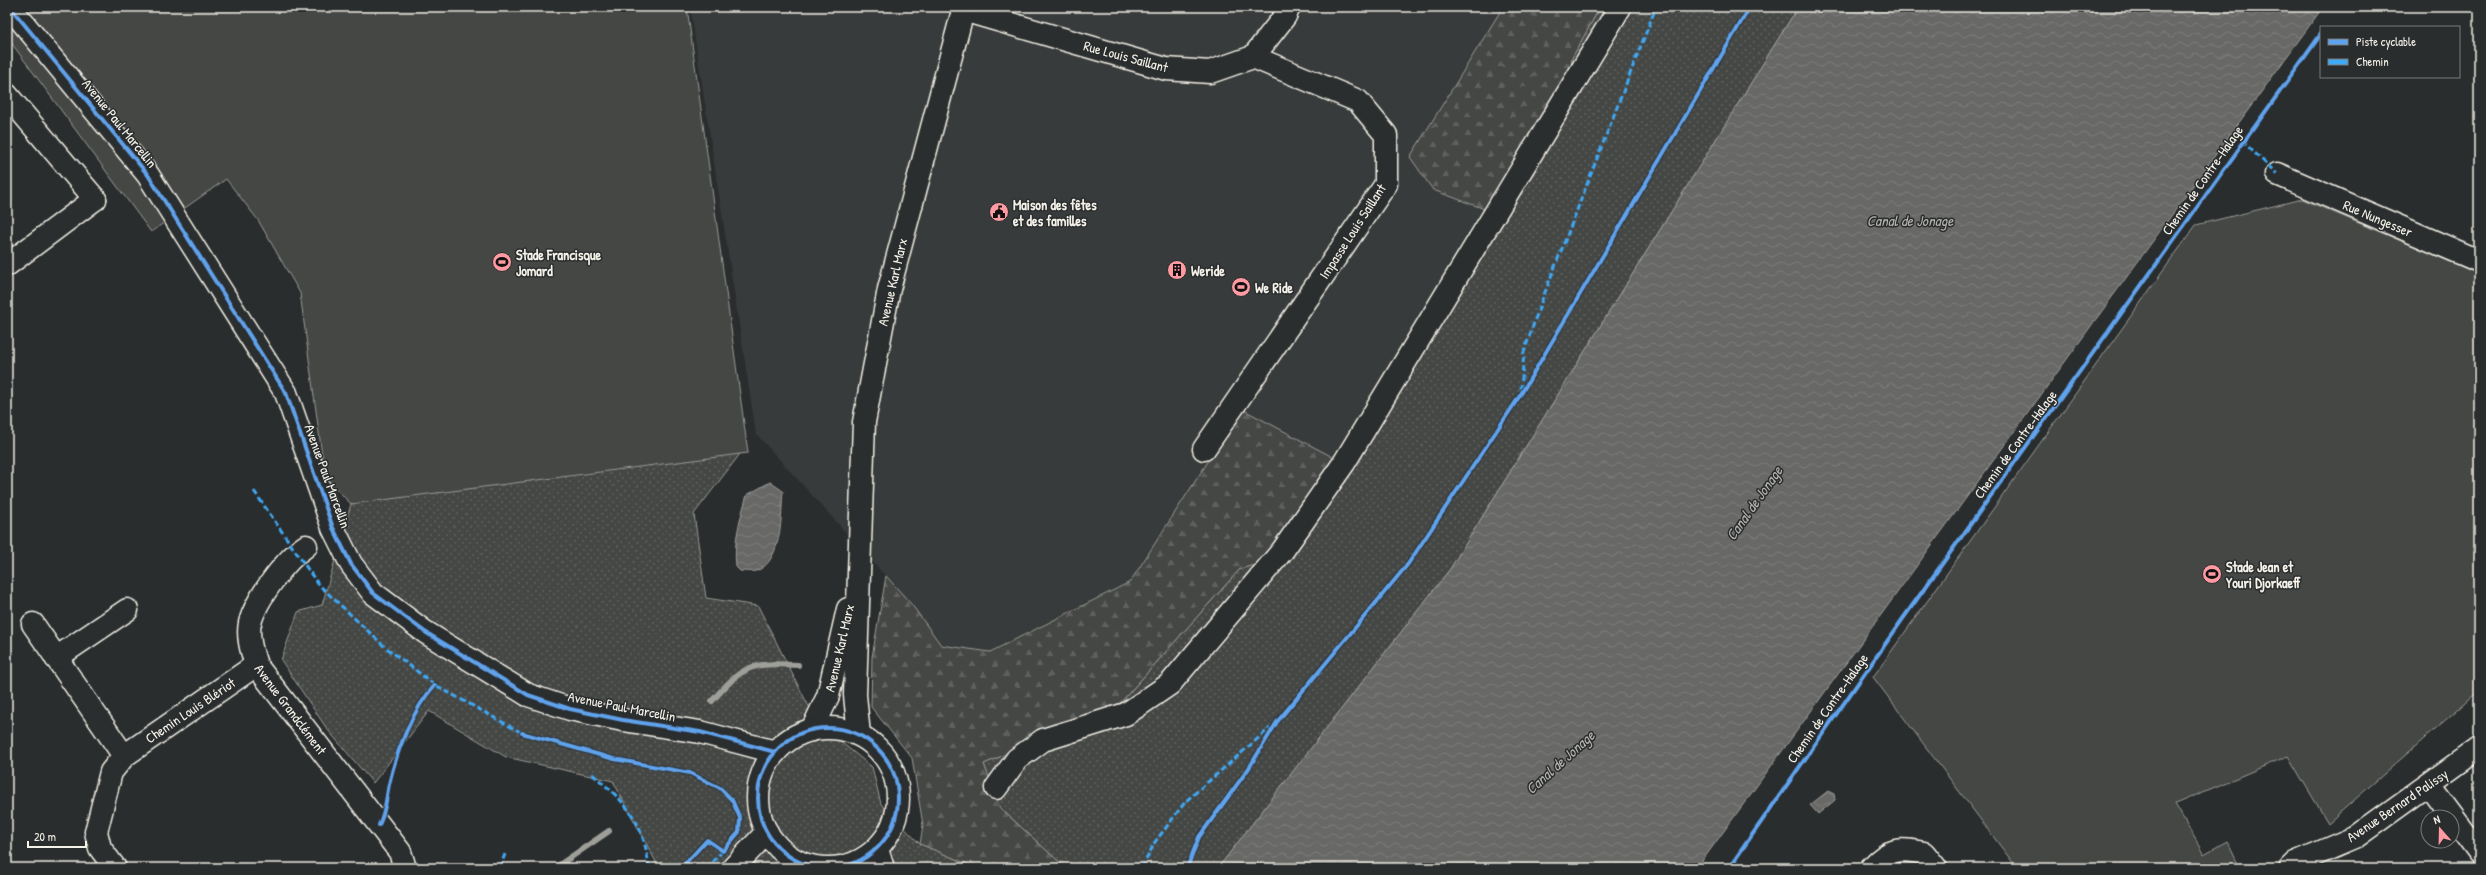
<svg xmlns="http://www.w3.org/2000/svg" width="2486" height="875" font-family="'Patrick Hand',sans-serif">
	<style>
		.built { fill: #373a3a }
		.grass { fill: url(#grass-dots); stroke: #9c9c96 }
		.forest { fill: url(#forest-firs); stroke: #9c9c96 }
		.garden { fill: #444645; stroke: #9c9c96 }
		.water { fill: url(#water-waves); stroke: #9f9f9a }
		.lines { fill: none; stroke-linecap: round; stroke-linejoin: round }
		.stream { stroke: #9f9f9a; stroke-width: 6 }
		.minor-casing { stroke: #f4f1e8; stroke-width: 25 }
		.tertiary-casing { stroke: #f4f1e8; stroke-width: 25 }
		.primary-casing { stroke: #f4f1e8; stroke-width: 25 }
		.minor { stroke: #2a2d2e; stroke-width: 22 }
		.tertiary { stroke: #2a2d2e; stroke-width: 22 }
		.primary { stroke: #2a2d2e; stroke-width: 22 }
		.quiet { stroke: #3fa9f5; stroke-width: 3; stroke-dasharray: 6 3; stroke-linecap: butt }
		.cycleway-casing { stroke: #2a2d2e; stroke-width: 6 }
		.cycleway { stroke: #60a3ed; stroke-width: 4 }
		.labels { text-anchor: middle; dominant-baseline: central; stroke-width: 3; stroke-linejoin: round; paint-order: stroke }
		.street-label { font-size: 14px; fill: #f4f1e8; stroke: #2a2d2e }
		.poi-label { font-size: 14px; font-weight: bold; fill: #f4f1e8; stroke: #2a2d2e; text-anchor: start }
		.water-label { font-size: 15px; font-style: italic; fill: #b5b3ae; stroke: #2a2d2e }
	</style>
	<defs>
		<pattern id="grass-dots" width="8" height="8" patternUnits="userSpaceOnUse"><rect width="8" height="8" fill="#444645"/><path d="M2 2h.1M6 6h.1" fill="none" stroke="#606160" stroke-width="1.8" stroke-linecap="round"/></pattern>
		<pattern id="forest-firs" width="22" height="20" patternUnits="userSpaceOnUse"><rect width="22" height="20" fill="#444645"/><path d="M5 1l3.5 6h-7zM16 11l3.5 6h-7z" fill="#606160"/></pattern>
		<pattern id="water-waves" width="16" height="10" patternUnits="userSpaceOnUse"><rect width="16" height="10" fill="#676866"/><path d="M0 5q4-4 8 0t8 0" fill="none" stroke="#7d7e7c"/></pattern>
	</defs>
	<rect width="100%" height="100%" fill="#2a2d2e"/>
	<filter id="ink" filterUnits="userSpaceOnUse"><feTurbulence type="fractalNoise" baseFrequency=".025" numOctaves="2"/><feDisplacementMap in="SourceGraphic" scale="8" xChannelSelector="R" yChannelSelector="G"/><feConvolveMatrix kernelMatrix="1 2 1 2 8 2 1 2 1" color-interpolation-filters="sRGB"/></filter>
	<g filter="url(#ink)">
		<polygon class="built" points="690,7 1574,7 1433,190 1501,215 1347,465 1222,443 1130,582 990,652 941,645 912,605 756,434"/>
		<g class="grass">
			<polygon points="1600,7 1798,7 1450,569 1218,868 1066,868 1000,808 984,764 1120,703 1240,569 1291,555 1566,110 1572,58"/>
			<polygon points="743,450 694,514 706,598 758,606 808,705 842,743 872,767 881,804 920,844 977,868 653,868 656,862 613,781 506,757 429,711 373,783 327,729 281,660 298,612 322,605 351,504"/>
		</g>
		<g class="forest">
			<polygon points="1503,7 1600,7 1572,58 1566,110 1501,215 1433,190 1410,157"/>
			<polygon points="1242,409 1344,463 1291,555 1240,569 1120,703 984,764 1000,808 1066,868 977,868 920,844 923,825 912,758 871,707 872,657 886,576 912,605 941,645 990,652 1130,582"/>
		</g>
		<g class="garden">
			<polygon points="8,7 687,7 748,453 351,504 325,477 300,293 258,220 226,179 151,232 7,37"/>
			<polygon points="2302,199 2479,274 2479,695 2474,695 2328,823 2288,756 2175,804 2204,854 2227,841 2240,868 2017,868 1873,677 2196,225"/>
		</g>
		<g class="water">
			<polygon points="1798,7 2323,7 1697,868 1218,868 1450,569"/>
			<path d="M 770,482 L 783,491 C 781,513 783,562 756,571 C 752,572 745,571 740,571 L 736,567 C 733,542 740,519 747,495 Z"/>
			<polygon points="1828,791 1834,794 1835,800 1818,814 1810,805"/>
		</g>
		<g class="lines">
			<g class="stream">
				<path d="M 712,701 C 743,666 749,662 798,665"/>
				<polyline points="555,868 609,831"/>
			</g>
			<g class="minor-casing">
				<g id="minor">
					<polyline points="963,10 1166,69 1210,72 1253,57 1285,16 1289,7"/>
					<polyline points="2277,174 2479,261"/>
					<polyline points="7,265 95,199"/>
					<polyline points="1204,449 1386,184 1386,135 1358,101 1253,57"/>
					<path d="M 306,546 C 286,559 256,599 250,623 C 247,637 252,652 256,665 L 400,852 L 405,868"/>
					<polyline points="33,624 124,756"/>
					<polyline points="56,658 127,610"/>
					<polyline points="812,730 828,696 848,609"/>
					<polyline points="859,735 855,695 864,422 889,289 964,7"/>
					<polyline points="2429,785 2479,852"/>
					<polyline points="996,788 1017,759 1043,740 1126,714 1170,684 1283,550 1344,463 1620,7"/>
					<polyline points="115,868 100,848 96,832 111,772 124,756 256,665"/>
					<path d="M 1871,868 C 1890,848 1898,848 1924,853 L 1936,868"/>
					<polyline points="2290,868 2295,863 2354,838 2479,748"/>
				</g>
			</g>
			<g class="tertiary-casing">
				<polyline id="tertiary" points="877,849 883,868"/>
			</g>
			<g class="primary-casing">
				<g id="primary">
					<polyline points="10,7 148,175 286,393 333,528 351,564 373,593 425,632 528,695 570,709 623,720 700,732 775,752"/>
					<polyline points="7,95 95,199"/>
					<circle cx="828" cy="798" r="70"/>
					<polyline points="733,868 767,832"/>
				</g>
			</g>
			<use href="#minor" class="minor"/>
			<use href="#tertiary" class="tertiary"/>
			<use href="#primary" class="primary"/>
			<g class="quiet">
				<polyline points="2242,141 2277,174"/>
				<polyline points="1521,390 1524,352 1540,305 1656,7"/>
				<polyline points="254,491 318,584 384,646 435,685 524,734"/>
				<path d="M 592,774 C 627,803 644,822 649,868"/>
				<polyline points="500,868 505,854"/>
				<polyline points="706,868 723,851"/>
				<polyline points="1142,868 1155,842 1186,801 1270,728"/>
			</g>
			<g class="cycleway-casing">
				<g id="cycleway">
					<polyline points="10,7 148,175 286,393 333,528 351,564 373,593 425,632 528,695 570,709 623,720 700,732 775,752"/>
					<circle cx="828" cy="798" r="70"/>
					<polyline points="522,733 614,759 690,773 720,788 732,800 740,818 739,832 723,851 707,840 681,868"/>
					<path d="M 379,825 C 386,810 386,799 389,784 C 397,750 412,710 435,685"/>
					<polyline points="1187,868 1199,837 1249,768 1277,722 1408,564 1521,394 1750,7"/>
					<polyline points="1729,868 1902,620 2321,34"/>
				</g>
			</g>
			<use href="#cycleway" class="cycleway"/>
		</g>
	</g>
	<defs>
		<g id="civic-disc" transform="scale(1)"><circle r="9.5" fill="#ff9aa2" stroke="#2a2d2e"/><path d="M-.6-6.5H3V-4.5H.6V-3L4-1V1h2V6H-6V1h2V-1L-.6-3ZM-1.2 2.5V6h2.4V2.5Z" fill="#111"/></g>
		<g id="stadium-disc" transform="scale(1)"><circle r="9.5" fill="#ff9aa2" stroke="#2a2d2e"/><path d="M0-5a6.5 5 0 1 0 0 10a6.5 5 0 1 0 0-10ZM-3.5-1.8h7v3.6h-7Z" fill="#111"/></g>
		<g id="building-disc" transform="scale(1)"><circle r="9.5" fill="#ff9aa2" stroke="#2a2d2e"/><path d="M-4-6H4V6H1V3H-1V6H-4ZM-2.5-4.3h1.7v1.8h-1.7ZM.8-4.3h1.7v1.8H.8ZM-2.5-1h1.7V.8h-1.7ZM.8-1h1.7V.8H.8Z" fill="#111"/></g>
	</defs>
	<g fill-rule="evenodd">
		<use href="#civic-disc" x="999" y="212"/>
		<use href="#stadium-disc" x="502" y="262"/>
		<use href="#building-disc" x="1177" y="270"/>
		<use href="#stadium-disc" x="1241" y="287"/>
		<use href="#stadium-disc" x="2212" y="574"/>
	</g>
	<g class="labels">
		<g class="street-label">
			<text transform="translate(1126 56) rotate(15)">Rue Louis Saillant</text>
			<text transform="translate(120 123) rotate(51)">Avenue Paul Marcellin</text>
			<text transform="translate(2202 180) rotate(-55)">Chemin de Contre-Halage</text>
			<text transform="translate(2378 218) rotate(23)">Rue Nungesser</text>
			<text transform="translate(1352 231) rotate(-57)">Impasse Louis Saillant</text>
			<text transform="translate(892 282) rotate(-77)">Avenue Karl Marx</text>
			<text transform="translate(2015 444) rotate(-54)">Chemin de Contre-Halage</text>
			<text transform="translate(328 476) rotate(70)">Avenue Paul Marcellin</text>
			<text transform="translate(839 648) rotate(-77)">Avenue Karl Marx</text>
			<text transform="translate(622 706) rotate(11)">Avenue Paul Marcellin</text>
			<text transform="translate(1827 708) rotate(-55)">Chemin de Contre-Halage</text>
			<text transform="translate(291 709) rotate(53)">Avenue Grandclément</text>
			<text transform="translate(190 710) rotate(-34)">Chemin Louis Blériot</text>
			<text transform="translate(2397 805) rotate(-34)">Avenue Bernard Palissy</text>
		</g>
		<g class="poi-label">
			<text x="1013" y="204">Maison des fêtes<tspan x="1013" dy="16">et des familles</tspan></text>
			<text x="516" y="254">Stade Francisque<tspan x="516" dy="16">Jomard</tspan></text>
			<text x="1191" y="270">Weride</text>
			<text x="1255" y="287">We Ride</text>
			<text x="2226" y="566">Stade Jean et<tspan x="2226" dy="16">Youri Djorkaeff</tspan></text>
		</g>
		<g class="water-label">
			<text x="1910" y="220">Canal de Jonage</text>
			<text transform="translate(1754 503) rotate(-55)">Canal de Jonage</text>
			<text transform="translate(1560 762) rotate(-42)">Canal de Jonage</text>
		</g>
	</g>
	<rect width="2486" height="875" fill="none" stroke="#2a2d2e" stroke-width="24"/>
	<rect x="12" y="12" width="2462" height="851" fill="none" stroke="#f4f1e8" stroke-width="1.5" filter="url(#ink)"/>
	<rect x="2320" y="26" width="140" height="52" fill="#2a2d2e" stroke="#7b7b78"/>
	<rect x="2328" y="39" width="20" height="6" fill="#60a3ed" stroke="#7b7b78"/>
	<text x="2356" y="46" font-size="12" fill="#f4f1e8">Piste cyclable</text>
	<rect x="2328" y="59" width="20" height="6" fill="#3fa9f5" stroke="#7b7b78"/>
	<text x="2356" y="66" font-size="12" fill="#f4f1e8">Chemin</text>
	<g transform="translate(2440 829) rotate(340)"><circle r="19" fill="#2a2d2e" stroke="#7b7b78"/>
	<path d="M0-3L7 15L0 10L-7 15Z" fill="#ff9aa2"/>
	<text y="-6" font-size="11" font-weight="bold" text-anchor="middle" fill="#f4f1e8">N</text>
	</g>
	<path d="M28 841v6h58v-6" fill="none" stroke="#f4f1e8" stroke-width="2"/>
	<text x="34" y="841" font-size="12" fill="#f4f1e8" stroke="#2a2d2e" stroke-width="3" paint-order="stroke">20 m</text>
</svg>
